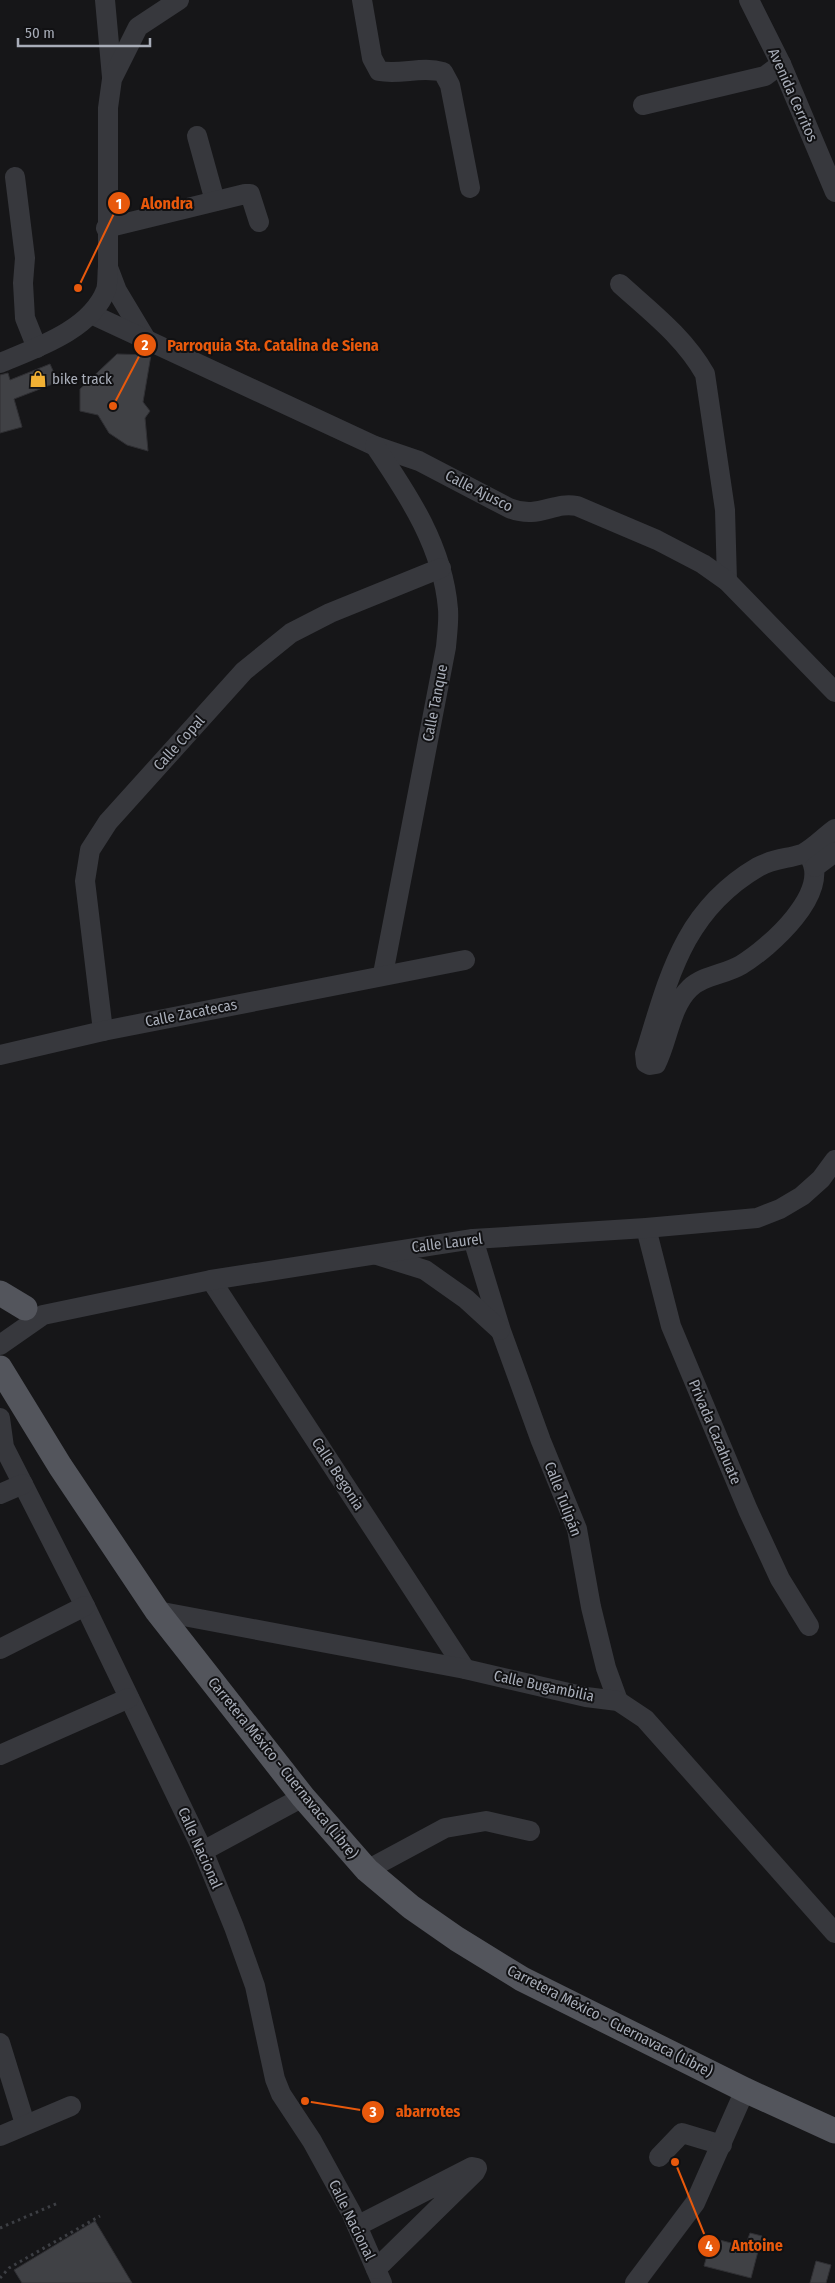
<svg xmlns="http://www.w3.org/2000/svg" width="835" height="2283" font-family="'Fira Sans Condensed',sans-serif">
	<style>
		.building { fill: #404145; stroke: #303034 }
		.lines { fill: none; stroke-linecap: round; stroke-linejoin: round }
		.path { stroke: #3d3f44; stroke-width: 3; stroke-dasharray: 2.5 4; stroke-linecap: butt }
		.minor { stroke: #37383d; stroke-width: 20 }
		.major { stroke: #53555c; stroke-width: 25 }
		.labels { text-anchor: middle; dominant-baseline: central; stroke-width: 4; stroke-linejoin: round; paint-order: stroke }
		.street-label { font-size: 15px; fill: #a8adb8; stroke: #111113 }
		.poi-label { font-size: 15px; fill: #a8adb8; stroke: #111113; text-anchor: start }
		.leader { fill: none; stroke: #e8590c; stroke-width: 2 }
		.callout-dot { fill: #e8590c; stroke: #111113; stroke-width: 2 }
		.mark-label { font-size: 15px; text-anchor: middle; font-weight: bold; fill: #fff }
		.callout-label { font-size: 16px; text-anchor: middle; font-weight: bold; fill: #e8590c; stroke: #111113; stroke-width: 4; stroke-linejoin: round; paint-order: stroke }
	</style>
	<rect width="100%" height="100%" fill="#161618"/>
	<g class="building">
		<polygon points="117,354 151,355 143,402 150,411 145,418 148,451 127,445 109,433 98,415 80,411 80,389"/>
		<polygon points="50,364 58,382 14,399 22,427 0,433 0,375 8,373 10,380"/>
		<polygon points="95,2221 132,2283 22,2283 14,2270"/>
		<polygon points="750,2233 762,2236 751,2278 704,2266 712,2238 735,2244 736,2241 746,2244"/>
		<polygon points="816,2261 831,2265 826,2283 810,2283"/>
	</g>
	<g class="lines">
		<g class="path">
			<polyline points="0,2228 58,2203"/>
			<polyline points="0,2278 9,2268 100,2216"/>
		</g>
		<g class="minor">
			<polyline points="105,0 112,77"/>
			<path d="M 362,0 L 372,58 L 379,71 C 401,75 422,66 443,72 L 450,85 L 470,188"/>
			<polyline points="749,0 781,64 835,192"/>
			<polyline points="643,105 765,76 781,64"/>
			<polyline points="197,136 215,201"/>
			<polyline points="15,177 25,258 23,283 25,318 37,348"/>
			<polyline points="106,228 245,194 250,194 259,222"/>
			<polyline points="109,270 117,291 147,341"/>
			<path d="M 620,284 C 651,312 684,337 705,374 L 725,510 L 727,581"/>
			<path d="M 91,314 L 375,446 L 419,461 L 509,508 C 539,520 553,501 577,506 L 657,540 L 703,564 L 727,581 L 835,692"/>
			<path d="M 0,363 C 36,348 91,330 106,290 C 108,283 107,274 108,267 L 108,108 L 112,79 L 138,27 L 179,0"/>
			<path d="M 375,446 C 409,496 443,547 448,609 C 449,621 447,635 446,647 L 383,974"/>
			<path d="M 802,854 L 809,856 C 833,892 769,948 741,965 C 724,975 704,975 690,988 C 670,1007 668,1041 656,1064 L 650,1065 L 646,1063 L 645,1054 C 669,977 683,911 758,867 C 774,858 787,859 802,854 C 813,849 825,836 835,829"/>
			<polyline points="815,867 835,852"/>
			<polyline points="103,1031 85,881 90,850 108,822 244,671 291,633 330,613 441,568"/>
			<polyline points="0,1055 103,1031 465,960"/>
			<polyline points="646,1228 671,1326 748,1510 780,1579 809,1626"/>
			<polyline points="473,1239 501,1331 541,1441 577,1529 591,1607 606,1668 618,1701"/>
			<polyline points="377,1255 425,1270 466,1299 500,1330"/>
			<polyline points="211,1280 465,1669"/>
			<polyline points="0,1345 43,1315 211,1280 473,1239 646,1228 757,1218 780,1209 802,1196 821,1179 835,1160"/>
			<polyline points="0,1418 4,1447 85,1606 203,1851 234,1927 255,1986 275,2079 281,2094 312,2141 351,2212 382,2283"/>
			<polyline points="0,1494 23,1484"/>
			<polyline points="157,1611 465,1669 586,1697 618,1701 645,1719 835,1933"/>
			<polyline points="0,1649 85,1606"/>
			<polyline points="0,1755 129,1698"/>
			<polyline points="203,1851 303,1797"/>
			<polyline points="367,1870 445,1828 486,1821 530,1831"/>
			<polyline points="0,2043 25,2124"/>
			<polyline points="0,2136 71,2106"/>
			<polyline points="659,2157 682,2133 722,2145"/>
			<polyline points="357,2226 472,2167 477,2168 475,2172 376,2269"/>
			<polyline points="635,2283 695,2203 745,2090"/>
		</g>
		<g class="major">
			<polyline points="0,1293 25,1308"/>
			<polyline points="0,1368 60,1466 157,1611 303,1797 367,1870 411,1907 457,1939 522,1979 745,2090 835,2131"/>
		</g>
	</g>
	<defs>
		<g id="shop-bare" transform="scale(1.35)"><path d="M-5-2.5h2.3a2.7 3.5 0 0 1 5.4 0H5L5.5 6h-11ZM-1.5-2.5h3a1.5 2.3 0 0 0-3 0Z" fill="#f2b134" stroke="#111113" stroke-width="2.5" paint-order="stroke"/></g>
	</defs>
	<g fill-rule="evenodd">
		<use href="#shop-bare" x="38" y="379"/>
	</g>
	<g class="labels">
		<g class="street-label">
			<text transform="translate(793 95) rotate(66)">Avenida Cerritos</text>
			<text transform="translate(479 491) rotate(27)">Calle Ajusco</text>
			<text transform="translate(435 703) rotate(-79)">Calle Tanque</text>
			<text transform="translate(179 743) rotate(-48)">Calle Copal</text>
			<text transform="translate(191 1013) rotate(-11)">Calle Zacatecas</text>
			<text transform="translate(447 1243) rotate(-7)">Calle Laurel</text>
			<text transform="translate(715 1432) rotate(67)">Privada Cazahuate</text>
			<text transform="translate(338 1474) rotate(57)">Calle Begonia</text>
			<text transform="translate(563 1499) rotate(69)">Calle Tulipán</text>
			<text transform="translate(544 1686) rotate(12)">Calle Bugambilia</text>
			<text transform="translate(283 1768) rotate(51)">Carretera México - Cuernavaca (Libre)</text>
			<text transform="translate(200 1848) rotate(66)">Calle Nacional</text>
			<text transform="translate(610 2021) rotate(27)">Carretera México - Cuernavaca (Libre)</text>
			<text transform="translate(352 2220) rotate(64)">Calle Nacional</text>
		</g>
		<g class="poi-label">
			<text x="52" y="379">bike track</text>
		</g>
	</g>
	<path class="leader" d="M78 288L119 203M113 406L145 345M305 2101L373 2112M675 2162L709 2246"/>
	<g class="callout-dot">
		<circle cx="78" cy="288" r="5"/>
		<circle cx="113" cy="406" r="5"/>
		<circle cx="305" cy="2101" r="5"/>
		<circle cx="675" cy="2162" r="5"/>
		<circle cx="119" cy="203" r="12"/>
		<circle cx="145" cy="345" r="12"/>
		<circle cx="373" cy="2112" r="12"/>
		<circle cx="709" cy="2246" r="12"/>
	</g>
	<g class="mark-label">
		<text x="119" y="209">1</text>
		<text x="145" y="350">2</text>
		<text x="373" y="2117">3</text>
		<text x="709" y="2251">4</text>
	</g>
	<g class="callout-label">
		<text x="167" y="209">Alondra</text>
		<text x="273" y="351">Parroquia Sta. Catalina de Siena</text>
		<text x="428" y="2117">abarrotes</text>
		<text x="757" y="2251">Antoine</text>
	</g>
	<path d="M18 38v8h132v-8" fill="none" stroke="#a8adb8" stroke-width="2.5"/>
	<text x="25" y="38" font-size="15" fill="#a8adb8" stroke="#111113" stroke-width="4" paint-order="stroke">50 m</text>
</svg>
